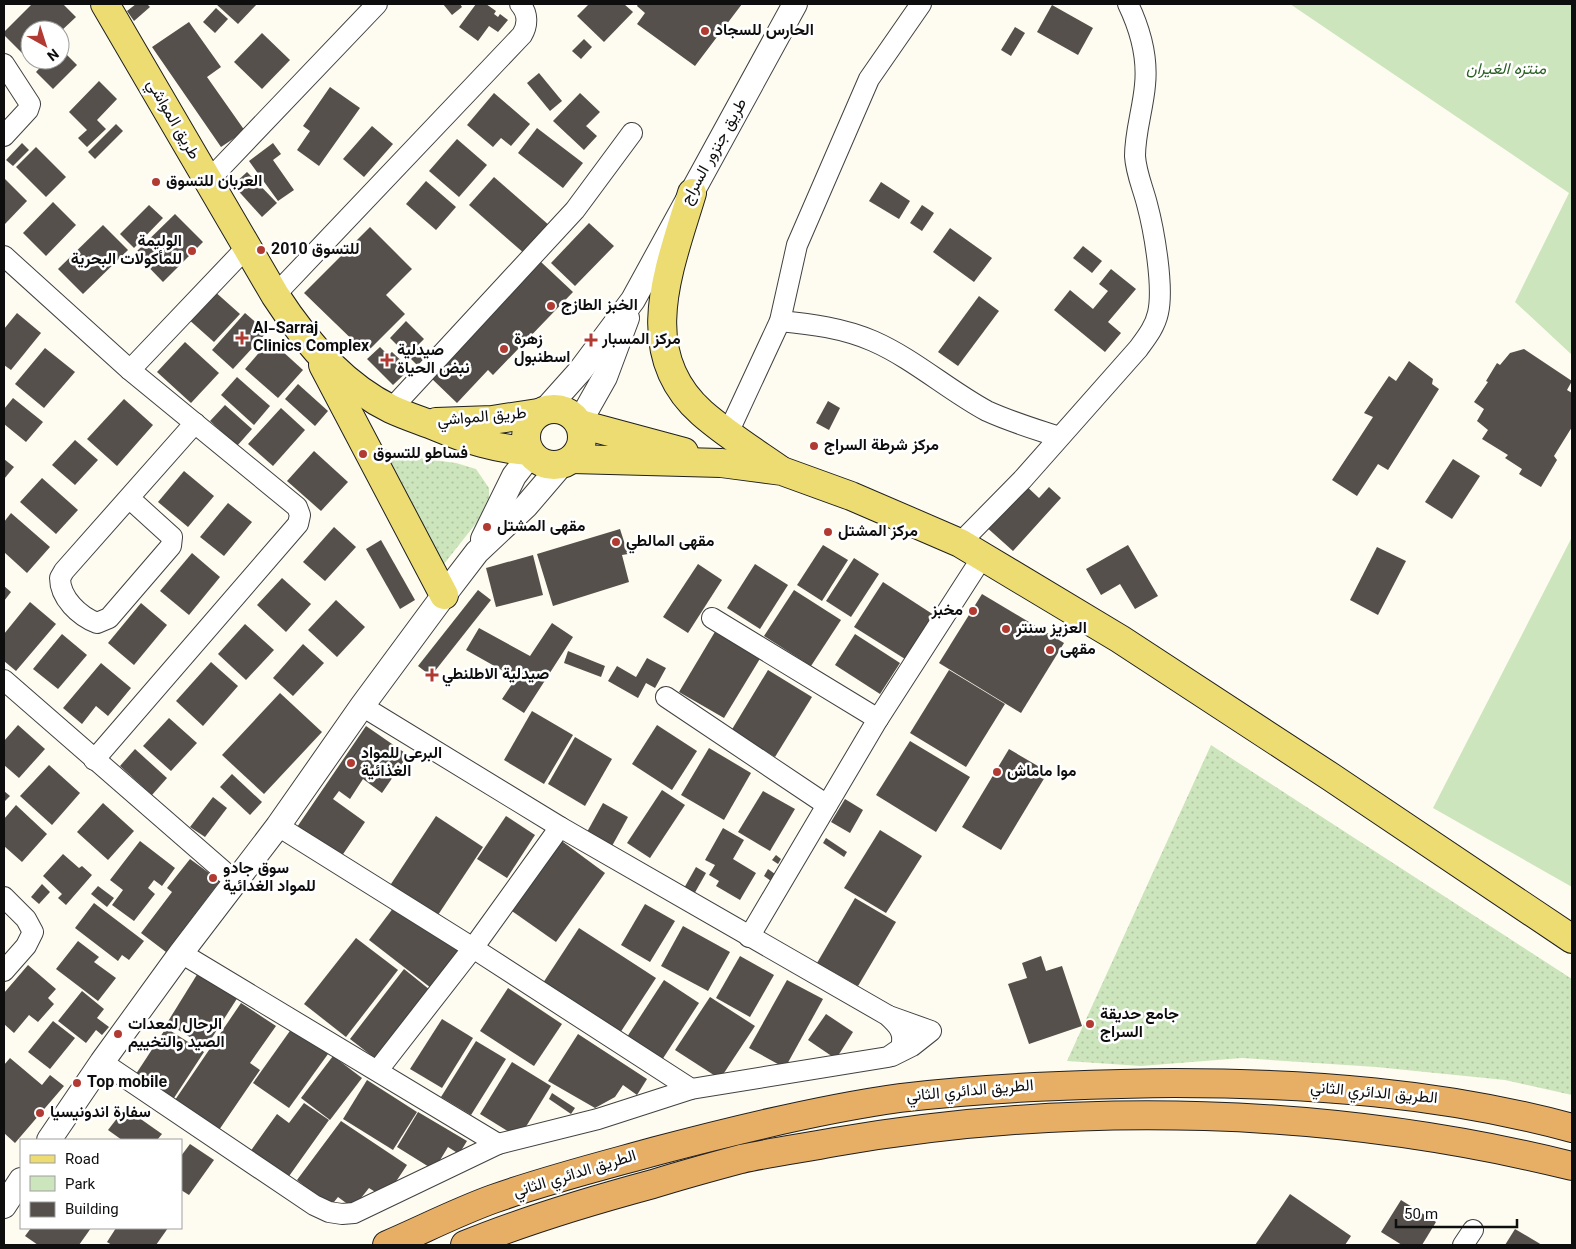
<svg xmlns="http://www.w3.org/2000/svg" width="1576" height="1249" font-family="Georgia,Vazirmatn,serif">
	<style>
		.grass { fill: url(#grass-dots) }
		.park { fill: #cde5bc }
		.building { fill: #55504b }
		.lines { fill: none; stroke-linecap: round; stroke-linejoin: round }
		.minor-casing { stroke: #414141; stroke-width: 22 }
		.tertiary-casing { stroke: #414141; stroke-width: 26 }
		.primary-casing { stroke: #1f1f1f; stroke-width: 30 }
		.motorway-casing { stroke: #1f1f1f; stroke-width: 30 }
		.minor { stroke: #fff; stroke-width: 20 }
		.tertiary { stroke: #fff; stroke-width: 24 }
		.primary { stroke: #ecdc72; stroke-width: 28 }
		.motorway { stroke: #e7af65; stroke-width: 28 }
		.poi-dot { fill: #b13b32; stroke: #fff; stroke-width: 2 }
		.labels { text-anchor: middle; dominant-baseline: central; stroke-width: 5; stroke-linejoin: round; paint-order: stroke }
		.poi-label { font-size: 16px; font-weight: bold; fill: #0e0e0e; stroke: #fff; text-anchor: start }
		.park-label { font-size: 16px; font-style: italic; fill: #2a6024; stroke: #fff }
		.street-label { font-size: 16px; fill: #0e0e0e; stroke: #fff }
	</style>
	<defs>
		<pattern id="grass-dots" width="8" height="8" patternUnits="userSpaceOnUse" patternTransform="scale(1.25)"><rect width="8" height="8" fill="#cde5bc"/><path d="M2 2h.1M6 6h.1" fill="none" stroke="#afc3a0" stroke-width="1.8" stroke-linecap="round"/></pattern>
	</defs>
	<rect width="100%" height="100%" fill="#fefcf0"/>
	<g class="grass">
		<polygon points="366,439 388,450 410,457 456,463 476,469 489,488 489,507 436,574"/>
		<polygon points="1211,745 1572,979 1572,1095 1505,1080 1376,1067 1242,1058 1141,1066 1067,1061"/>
	</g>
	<g class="park">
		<polygon points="1290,4 1572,4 1572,355 1515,302 1569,193"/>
		<polygon points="1572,537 1572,887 1433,808"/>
	</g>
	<g class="building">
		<polygon points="32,4 63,4 76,17 60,32 60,30 30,30 30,61 4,35 4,32"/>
		<polygon points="136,4 147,4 150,7 134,21 127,11"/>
		<polygon points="216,4 257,4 238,24"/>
		<polygon points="443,4 460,4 462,7 452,15"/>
		<polygon points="476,4 486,4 496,11 494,14 498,17 500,14 508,20 498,32 489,26 478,41 459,27"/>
		<polygon points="589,4 624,4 633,12 604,42 577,16"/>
		<polygon points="638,4 742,4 695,66 637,24 645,13 637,6"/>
		<polygon points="1052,5 1093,28 1078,55 1037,32"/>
		<polygon points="216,8 228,19 215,33 203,22"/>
		<polygon points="189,22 221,67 207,77 245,131 221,147 152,47"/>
		<polygon points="1015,27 1025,33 1011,56 1001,50"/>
		<polygon points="262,33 290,60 262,89 234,62"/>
		<polygon points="584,39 592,47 581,59 572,51"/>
		<polygon points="60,48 77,65 53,89 36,72 47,60 60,60"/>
		<polygon points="539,73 562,101 550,111 527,83"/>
		<polygon points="99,81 117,99 97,120 106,129 87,147 78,138 87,130 69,112"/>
		<polygon points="330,87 360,108 319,166 297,150 310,131 303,126"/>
		<polygon points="494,93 530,124 511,146 501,138 493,147 467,125"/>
		<polygon points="580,93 600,112 586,126 597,136 584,150 553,121"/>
		<polygon points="116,124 123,131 95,159 88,152"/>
		<polygon points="372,126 393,144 364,177 343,159"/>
		<polygon points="537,128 583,163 563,188 518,153"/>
		<polygon points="457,139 487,165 459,197 429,171"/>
		<polygon points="22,143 29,150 13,166 6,160"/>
		<polygon points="273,143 281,154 273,160 294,190 278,201 249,161"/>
		<polygon points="36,147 66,177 46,197 16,167"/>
		<polygon points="247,172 277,203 262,217 233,185"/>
		<polygon points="494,177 550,226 525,254 469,205"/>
		<polygon points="4,178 27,201 4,225"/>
		<polygon points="426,181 456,207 436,230 406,204"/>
		<polygon points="881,182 910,201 899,219 869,201"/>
		<polygon points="53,202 76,225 46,256 23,233"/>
		<polygon points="149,205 163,218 134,248 120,234"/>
		<polygon points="922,205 934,213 922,231 910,223"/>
		<polygon points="175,214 203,242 163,282 135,253"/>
		<polygon points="589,223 614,246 575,286 551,263"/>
		<polygon points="103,225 128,250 83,294 58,269"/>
		<polygon points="370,227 412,269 386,295 405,314 366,353 304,293"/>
		<polygon points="950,228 992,258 974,282 933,252"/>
		<polygon points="1083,246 1102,261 1092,273 1073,258"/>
		<polygon points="541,262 573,292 493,375 488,370 457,403 430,377"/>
		<polygon points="1111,269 1136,289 1108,322 1121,333 1105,352 1054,310 1070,290 1093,309 1108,291 1099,284"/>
		<polygon points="213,290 240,314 214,342 187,318"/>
		<polygon points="979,296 999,311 958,366 938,352"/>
		<polygon points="17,313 41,333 11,370 4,365 4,329"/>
		<polygon points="245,313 267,332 233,369 212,350"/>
		<polygon points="406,321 424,339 417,346 426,355 417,365 390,338"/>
		<polygon points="270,340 303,370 278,398 245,369"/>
		<polygon points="185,342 219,373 191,403 157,372"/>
		<polygon points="380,347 388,355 392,352 410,369 393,385 367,359"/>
		<polygon points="45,348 75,372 44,408 15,384"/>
		<polygon points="1524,349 1572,381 1567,390 1572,393 1572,427 1554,456 1557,460 1541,487 1519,474 1522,469 1505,458 1508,455 1482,439 1488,430 1477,421 1484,409 1474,402 1488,382 1486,381 1497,363 1500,365 1510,353"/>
		<polygon points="1409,361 1433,379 1432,384 1439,389 1388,470 1378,464 1357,496 1332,480 1373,417 1364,413 1389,376 1396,381"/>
		<polygon points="237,377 270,406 254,425 221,395"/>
		<polygon points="298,384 328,411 315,426 285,399"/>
		<polygon points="13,398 43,422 26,442 4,424 4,409"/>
		<polygon points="124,399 153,425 117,466 87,439"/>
		<polygon points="828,401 840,408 829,430 816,423"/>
		<polygon points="225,405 252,429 237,446 210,421"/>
		<polygon points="281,408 305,430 273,466 248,444"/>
		<polygon points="75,440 98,460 75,485 52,465"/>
		<polygon points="314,451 348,482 321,511 287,481"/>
		<polygon points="4,459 14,467 4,479"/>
		<polygon points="1453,459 1480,476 1452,519 1425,502"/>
		<polygon points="184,471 214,496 188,527 158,502"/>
		<polygon points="42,478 78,510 56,534 20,502"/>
		<polygon points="1022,482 1039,498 1049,487 1061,498 1013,551 984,525"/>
		<polygon points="228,503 252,522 224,556 200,537"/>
		<polygon points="11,513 50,547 27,573 4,552 4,522"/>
		<polygon points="334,527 356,547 325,581 303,562"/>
		<polygon points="620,529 628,554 622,555 629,582 553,606 537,554"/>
		<polygon points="381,540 415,600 400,609 366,549"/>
		<polygon points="823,545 848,560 822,601 797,585"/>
		<polygon points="1128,545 1158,596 1135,609 1120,584 1101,595 1086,569"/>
		<polygon points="1377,547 1406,561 1378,615 1350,600"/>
		<polygon points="192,553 220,577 189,615 160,591"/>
		<polygon points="533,555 543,595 496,607 486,568"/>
		<polygon points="854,558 879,574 851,617 826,601"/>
		<polygon points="698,564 722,580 688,633 663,617"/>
		<polygon points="755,564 788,585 760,629 727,608"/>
		<polygon points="282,578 311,604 286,632 257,605"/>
		<polygon points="883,582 934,615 905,659 854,627"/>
		<polygon points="4,586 11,592 4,601"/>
		<polygon points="478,590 491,600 431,676 418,666"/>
		<polygon points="794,590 841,620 811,666 764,636"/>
		<polygon points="982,594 1064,643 1021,713 939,663"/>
		<polygon points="336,600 365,627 337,657 308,630"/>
		<polygon points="30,602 56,624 16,671 4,661 4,634"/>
		<polygon points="141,603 167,625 134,665 108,643"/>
		<polygon points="552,623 573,637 524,713 502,699 516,678 466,650 479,628 530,656"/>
		<polygon points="245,624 274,650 246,680 218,654"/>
		<polygon points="716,630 761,657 724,718 679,692"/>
		<polygon points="62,634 87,655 58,689 33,669"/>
		<polygon points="855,634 900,663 880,694 835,665"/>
		<polygon points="303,644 324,663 293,696 273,678"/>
		<polygon points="568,651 605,666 601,677 564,663"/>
		<polygon points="647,658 666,668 655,688 646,683 638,698 608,681 617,666 636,677"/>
		<polygon points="211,662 238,686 203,726 176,701"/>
		<polygon points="101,663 131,688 108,716 96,706 82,724 63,708"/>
		<polygon points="768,670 812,697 775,757 731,731"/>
		<polygon points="949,670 1005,704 966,767 910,733"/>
		<polygon points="280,693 322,732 264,794 222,755"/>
		<polygon points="532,711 573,735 544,784 504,760"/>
		<polygon points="169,718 197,743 171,771 143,746"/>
		<polygon points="18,725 45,749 19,778 4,765 4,741"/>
		<polygon points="657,725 697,751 672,790 632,764"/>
		<polygon points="366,726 408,755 382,793 363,779 350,799 339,791 333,799 365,822 339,860 295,830"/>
		<polygon points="575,737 612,759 585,806 548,784"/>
		<polygon points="910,741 970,777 936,832 876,795"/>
		<polygon points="709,748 751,773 724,820 681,795"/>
		<polygon points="135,749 167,778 152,795 120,766"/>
		<polygon points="1009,749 1048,772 1001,850 962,827"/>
		<polygon points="49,765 80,793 52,825 20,796"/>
		<polygon points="232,774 262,802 250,815 220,787"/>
		<polygon points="662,790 685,805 650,858 627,843"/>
		<polygon points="4,791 10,796 4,802"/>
		<polygon points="763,791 795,809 770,851 738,832"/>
		<polygon points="213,797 227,808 205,837 190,827"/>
		<polygon points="845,799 863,810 850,833 831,822"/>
		<polygon points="103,803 134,831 108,860 77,832"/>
		<polygon points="603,803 628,817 612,846 587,832"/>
		<polygon points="16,805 47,834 22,862 4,846 4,819"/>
		<polygon points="436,816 483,847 436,918 389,887"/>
		<polygon points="506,816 535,835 507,878 477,859"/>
		<polygon points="723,828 744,840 733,859 756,873 740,900 716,886 719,881 709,875 715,865 705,860"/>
		<polygon points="880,830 922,856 886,913 844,888"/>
		<polygon points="826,838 847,852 844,857 823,843"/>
		<polygon points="559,839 605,873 556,942 509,909"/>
		<polygon points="140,841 175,868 162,886 154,880 148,888 155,894 134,921 112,905 123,890 110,880"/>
		<polygon points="63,854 79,868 82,866 92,875 66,905 58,898 62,894 43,876"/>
		<polygon points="776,855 781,859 778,864 772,860"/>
		<polygon points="190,859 220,881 166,952 141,933 172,892 167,888"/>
		<polygon points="696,867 706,873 693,896 683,890"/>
		<polygon points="768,869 775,874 771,881 764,876"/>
		<polygon points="42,884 50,892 39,904 31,897"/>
		<polygon points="98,886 114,898 107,907 91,894"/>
		<polygon points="855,898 896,922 858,986 817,963"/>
		<polygon points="94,903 144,941 129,960 122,955 118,961 75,928"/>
		<polygon points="397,903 459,951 431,988 369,940"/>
		<polygon points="645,904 675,921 650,962 621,945"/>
		<polygon points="683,926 730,952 708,991 661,966"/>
		<polygon points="579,928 656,978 620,1033 543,983"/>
		<polygon points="356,938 398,970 346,1037 304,1004"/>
		<polygon points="78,941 99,957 94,962 116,978 98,1001 56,969"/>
		<polygon points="740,956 774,975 750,1017 716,998"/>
		<polygon points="1041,956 1046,971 1062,966 1082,1026 1029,1044 1008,984 1027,978 1022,963"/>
		<polygon points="28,965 56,989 48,998 54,1004 38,1022 29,1015 14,1033 4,1024 4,993"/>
		<polygon points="404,969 435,994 381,1063 350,1039"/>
		<polygon points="198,973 238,997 206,1047 167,1023"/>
		<polygon points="664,980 699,1003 662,1060 627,1037"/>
		<polygon points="787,980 823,999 785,1068 749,1048"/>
		<polygon points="508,988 562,1024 534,1066 480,1031"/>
		<polygon points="82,991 104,1009 97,1018 109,1027 102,1035 96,1030 86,1043 58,1021"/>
		<polygon points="710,997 755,1026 720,1079 675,1050"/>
		<polygon points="241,1003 276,1026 250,1063 260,1070 219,1130 175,1100"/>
		<polygon points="826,1014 853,1032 836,1059 808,1040"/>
		<polygon points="442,1019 473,1038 442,1088 410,1069"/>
		<polygon points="53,1021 75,1038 50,1069 28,1052"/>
		<polygon points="166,1028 204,1052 172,1101 134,1077"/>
		<polygon points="292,1028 328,1054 289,1108 253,1083"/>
		<polygon points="578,1034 647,1079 637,1095 623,1085 615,1097 595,1108 548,1081"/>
		<polygon points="476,1041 506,1059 471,1115 441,1097"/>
		<polygon points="333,1056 362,1078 330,1120 301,1098"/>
		<polygon points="10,1058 42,1085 50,1075 64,1086 15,1143 4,1133 4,1065"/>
		<polygon points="512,1062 551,1086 519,1138 480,1114"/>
		<polygon points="367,1080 417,1112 393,1150 343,1119"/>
		<polygon points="552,1093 575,1108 571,1114 549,1099"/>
		<polygon points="304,1103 329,1120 287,1179 250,1152 277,1114 289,1123"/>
		<polygon points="125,1108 162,1134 157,1140 122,1140 108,1130"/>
		<polygon points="418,1112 467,1141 459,1154 448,1147 434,1170 397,1147"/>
		<polygon points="341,1121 407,1165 385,1198 369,1188 353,1208 338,1197 330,1207 297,1180"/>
		<polygon points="190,1144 214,1160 189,1195 181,1190 181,1156"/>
		<polygon points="1290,1194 1351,1236 1345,1245 1255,1245"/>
		<polygon points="1401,1200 1436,1222 1422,1245 1402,1245 1381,1232"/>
		<polygon points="31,1228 91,1228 79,1245 38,1245 25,1236"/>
		<polygon points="116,1228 168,1228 156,1245 112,1245 107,1242"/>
		<polygon points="1515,1229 1542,1245 1505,1245"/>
	</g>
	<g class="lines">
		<g class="minor-casing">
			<g id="minor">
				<polyline points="4,64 30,104 28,110 4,136"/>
				<polyline points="208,181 377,4"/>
				<polyline points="4,256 130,370 297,507 300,515 298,524 94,760"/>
				<path d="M 275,295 L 522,35 C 528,25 528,13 520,4"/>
				<path d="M 780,321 C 811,324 843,328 873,341 C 914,359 948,390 987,411 C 1011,422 1035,429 1059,437"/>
				<polyline points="130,370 247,247"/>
				<polyline points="391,409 575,210 632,133"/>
				<polyline points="728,433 780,321 797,245 869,79 921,4"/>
				<path d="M 129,498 L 172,537 L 171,546 L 109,618 L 97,623 C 79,616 60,598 60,578 L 64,571 L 195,423"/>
				<path d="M 960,543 L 1022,480 L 1138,349 C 1146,338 1155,327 1158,313 C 1164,287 1154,230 1147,204 C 1143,188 1136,173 1135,156 C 1135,132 1143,109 1145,85 C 1148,56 1140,29 1128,4"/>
				<polyline points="712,618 878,719"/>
				<polyline points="4,680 236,882"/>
				<polyline points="666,697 827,805"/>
				<polyline points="278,826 473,948 691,1089"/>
				<polyline points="4,897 26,919 33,932 26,946 4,971"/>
				<polyline points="749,937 878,719 983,556"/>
				<polyline points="181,953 498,1144"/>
				<polyline points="889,1016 931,1031 912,1046 892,1056"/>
				<path d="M 102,1062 L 314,1205 L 329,1212 L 342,1214 L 354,1213 L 498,1144 L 598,1119 L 691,1089 L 888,1057 L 901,1048 C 905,1032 899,1026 887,1015 L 560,827 L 362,706"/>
				<polyline points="378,1070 473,948 560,827"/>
				<polyline points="1463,1245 1473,1230"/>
			</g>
		</g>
		<g class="tertiary-casing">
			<g id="tertiary">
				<polyline points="546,409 580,371 633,300 795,4"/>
				<polyline points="579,423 605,377 627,318"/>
				<polyline points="483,539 514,476 531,454"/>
				<polyline points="49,1140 102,1062 181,953 278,826 362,706 444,595 477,552 526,506 562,464"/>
				<polyline points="4,1206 21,1180"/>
			</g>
		</g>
		<g class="primary-casing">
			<g id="primary">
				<path d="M 105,4 L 275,295 C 304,340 342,385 391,409 C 406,416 422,421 437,427 C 468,440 496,449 529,451"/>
				<path d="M 692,193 C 670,267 633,352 702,413 C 726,434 753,451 779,469"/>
				<polyline points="323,365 444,595"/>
				<circle cx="554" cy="437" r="28"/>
				<polyline points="436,422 492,420 538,413"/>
				<polyline points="580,424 684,452"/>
				<polyline points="572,459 721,463 782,471 851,496 960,543 1120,639 1331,777 1572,939"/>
			</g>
		</g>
		<g class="motorway-casing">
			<g id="motorway">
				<path d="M 387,1245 C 422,1230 457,1212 493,1199 C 546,1180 602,1166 656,1151 C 735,1130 820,1109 900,1098 C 991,1087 1083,1084 1174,1083 C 1308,1083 1443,1093 1572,1128"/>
				<path d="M 465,1245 C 526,1220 590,1201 653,1184 C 682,1175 711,1167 741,1159 C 772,1152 804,1148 835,1142 C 1078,1100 1333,1107 1572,1166"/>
			</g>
		</g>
		<use href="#minor" class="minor"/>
		<use href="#tertiary" class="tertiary"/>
		<use href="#primary" class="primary"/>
		<use href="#motorway" class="motorway"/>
	</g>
	<g class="poi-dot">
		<circle cx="705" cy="31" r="5"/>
		<circle cx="156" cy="182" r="5"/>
		<circle cx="261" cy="250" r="5"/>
		<circle cx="192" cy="251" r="5"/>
		<circle cx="551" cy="306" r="5"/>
		<path d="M239.5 330.5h5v5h5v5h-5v5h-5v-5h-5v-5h5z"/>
		<path d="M588.5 332.5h5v5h5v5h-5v5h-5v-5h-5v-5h5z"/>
		<circle cx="504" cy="349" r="5"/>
		<path d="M384.5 352.5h5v5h5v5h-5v5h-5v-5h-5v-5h5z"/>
		<circle cx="814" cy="446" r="5"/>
		<circle cx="363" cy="454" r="5"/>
		<circle cx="487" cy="527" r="5"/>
		<circle cx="828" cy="532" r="5"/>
		<circle cx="616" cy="542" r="5"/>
		<circle cx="973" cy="611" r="5"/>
		<circle cx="1006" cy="629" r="5"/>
		<circle cx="1050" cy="650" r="5"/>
		<path d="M429.5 667.5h5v5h5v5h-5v5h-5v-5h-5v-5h5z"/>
		<circle cx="351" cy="763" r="5"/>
		<circle cx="997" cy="772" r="5"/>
		<circle cx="213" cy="878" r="5"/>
		<circle cx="1090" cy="1024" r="5"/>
		<circle cx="118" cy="1034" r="5"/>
		<circle cx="77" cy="1083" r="5"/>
		<circle cx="40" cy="1113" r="5"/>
	</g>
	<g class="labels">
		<g class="poi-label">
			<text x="715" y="31">الحارس للسجاد</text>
			<text x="166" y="182">العربان للتسوق</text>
			<text x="182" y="242" text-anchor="end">الوليمة<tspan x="182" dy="18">للمأكولات البحرية</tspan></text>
			<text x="271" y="250">2010 للتسوق</text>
			<text x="561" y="306">الخبز الطازج</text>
			<text x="253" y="329">Al-Sarraj<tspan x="253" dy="18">Clinics Complex</tspan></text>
			<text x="514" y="340">زهرة<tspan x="514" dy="18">اسطنبول</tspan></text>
			<text x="602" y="340">مركز المسبار</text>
			<text x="397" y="351">صيدلية<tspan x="397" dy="18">نبض الحياة</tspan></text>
			<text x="824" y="446">مركز شرطة السراج</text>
			<text x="373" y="454">فساطو للتسوق</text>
			<text x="497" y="527">مقهى المشتل</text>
			<text x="838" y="532">مركز المشتل</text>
			<text x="626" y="542">مقهى المالطي</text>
			<text x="963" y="611" text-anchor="end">مخبز</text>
			<text x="1016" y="629">العزيز سنتر</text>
			<text x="1060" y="650">مقهى</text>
			<text x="442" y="675">صيدلية الاطلنطي</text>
			<text x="361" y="754">البرعي للمواد<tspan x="361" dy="18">الغذائية</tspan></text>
			<text x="1007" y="772">موا ماماش</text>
			<text x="223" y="869">سوق جادو<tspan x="223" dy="18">للمواد الغدائية</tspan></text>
			<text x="1100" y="1015">جامع حديقة<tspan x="1100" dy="18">السراج</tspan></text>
			<text x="128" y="1025">الرحال لمعدات<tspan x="128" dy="18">الصيد والتخييم</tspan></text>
			<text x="87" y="1083">Top mobile</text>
			<text x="50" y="1113">سفارة اندونيسيا</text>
		</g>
		<g class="park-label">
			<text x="1506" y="70">منتزه الغيران</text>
		</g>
		<g class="street-label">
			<text transform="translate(172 120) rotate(60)">طريق المواشي</text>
			<text transform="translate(715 152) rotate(-61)">طريق جنزور السراج</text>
			<text transform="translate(482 418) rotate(-5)">طريق المواشي</text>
			<text transform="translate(970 1092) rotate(-5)">الطريق الدائري الثاني</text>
			<text transform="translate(1374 1094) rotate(5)">الطريق الدائري الثاني</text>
			<text transform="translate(575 1175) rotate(-17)">الطريق الدائري الثاني</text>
		</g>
	</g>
	<rect width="1576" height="1249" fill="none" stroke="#0e0e0e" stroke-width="10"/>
	<rect x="20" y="1139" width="162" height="90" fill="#ffffff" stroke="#9f9f9f"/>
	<rect x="30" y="1155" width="25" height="8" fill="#ecdc72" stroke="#9f9f9f"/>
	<text x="65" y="1164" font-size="15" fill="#0e0e0e">Road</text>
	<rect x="30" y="1176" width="25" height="15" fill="#cde5bc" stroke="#9f9f9f"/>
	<text x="65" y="1189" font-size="15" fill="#0e0e0e">Park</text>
	<rect x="30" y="1202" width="25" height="15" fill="#55504b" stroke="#9f9f9f"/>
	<text x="65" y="1214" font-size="15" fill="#0e0e0e">Building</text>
	<g transform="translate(45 45) rotate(141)"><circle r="24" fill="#ffffff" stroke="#9f9f9f"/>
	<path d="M0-4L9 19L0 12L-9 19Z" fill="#b13b32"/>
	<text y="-8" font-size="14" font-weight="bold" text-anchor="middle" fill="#0e0e0e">N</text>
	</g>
	<path d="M1396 1219v8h121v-8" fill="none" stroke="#0e0e0e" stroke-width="2.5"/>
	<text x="1404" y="1219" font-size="15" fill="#0e0e0e" stroke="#ffffff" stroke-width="4" paint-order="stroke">50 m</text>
</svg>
